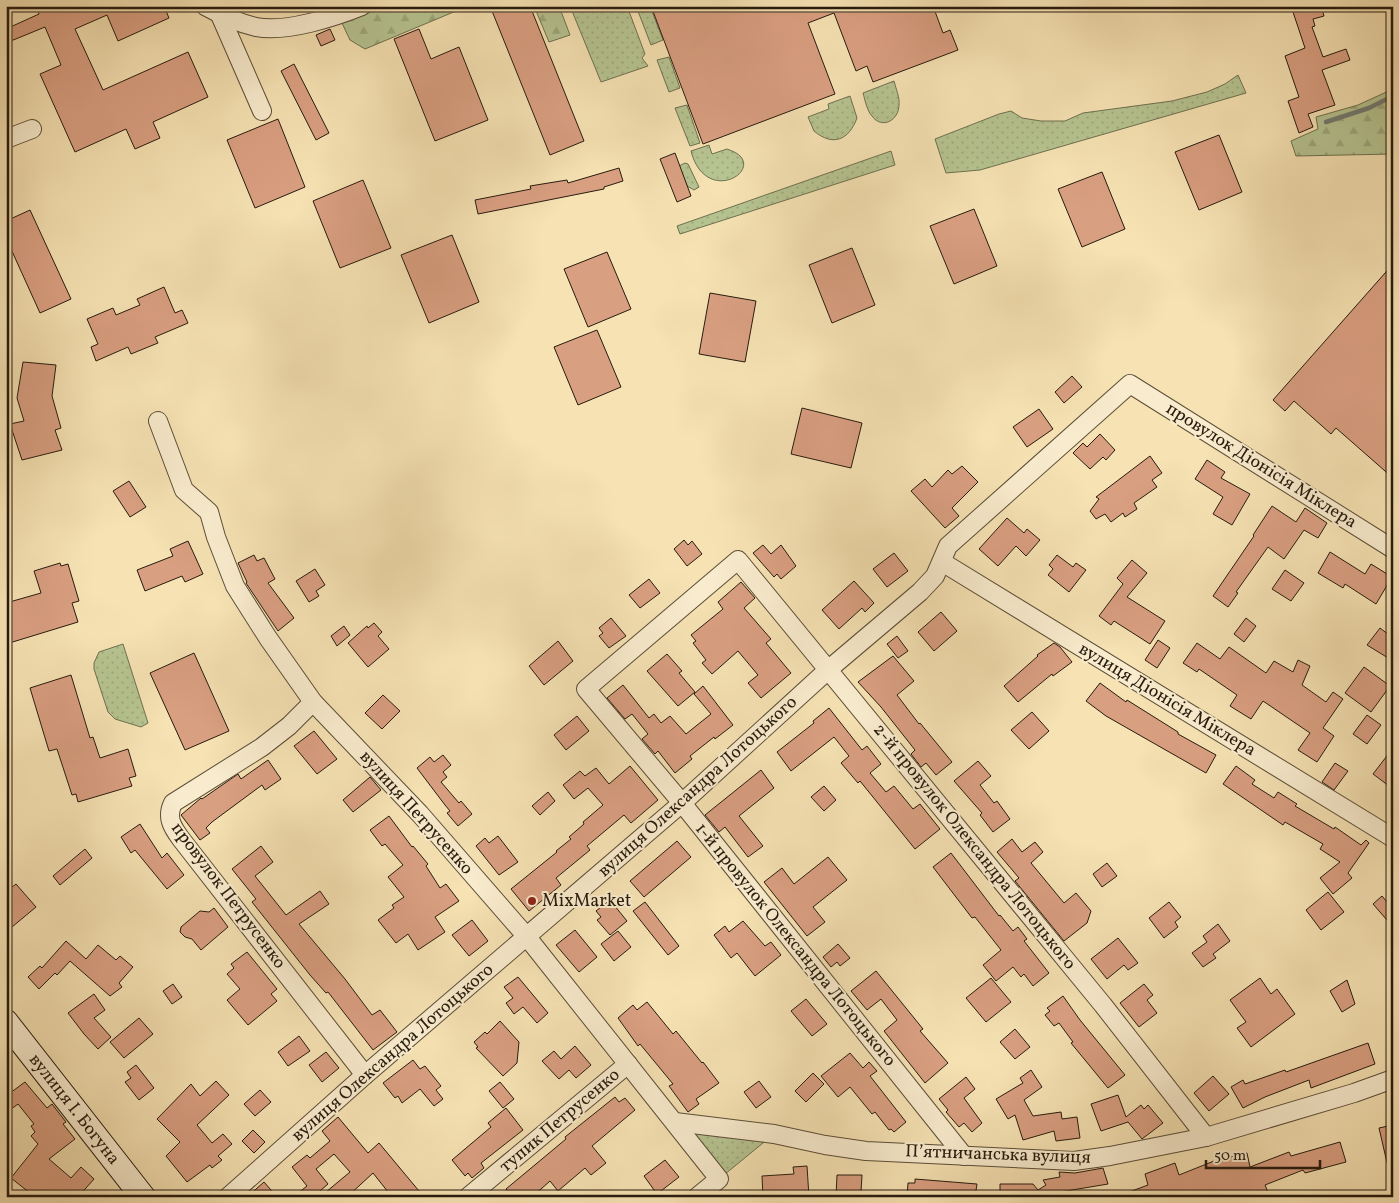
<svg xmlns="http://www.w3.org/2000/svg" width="1399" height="1203" font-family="Vollkorn,serif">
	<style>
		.grass { fill: url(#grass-dots); stroke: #6e7050 }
		.forest { fill: url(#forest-firs); stroke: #6e7050 }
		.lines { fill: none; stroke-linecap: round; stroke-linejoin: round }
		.stream { stroke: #707b73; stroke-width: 4.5 }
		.building { fill: #d99f81; stroke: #271b0e }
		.street-casing { stroke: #5b4d37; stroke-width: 20 }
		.secondary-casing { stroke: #271b0e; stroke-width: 26 }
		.street { stroke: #f9ecce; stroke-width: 18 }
		.secondary { stroke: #f9ecce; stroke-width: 24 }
		.poi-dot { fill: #8f2418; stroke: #f9ecce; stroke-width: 2 }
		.labels { text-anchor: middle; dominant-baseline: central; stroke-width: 4; stroke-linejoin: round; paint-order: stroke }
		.street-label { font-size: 18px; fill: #271b0e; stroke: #f9ecce }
		.poi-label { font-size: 18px; fill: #271b0e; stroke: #f9ecce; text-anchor: start }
	</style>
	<defs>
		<pattern id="grass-dots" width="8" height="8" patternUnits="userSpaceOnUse" patternTransform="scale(1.25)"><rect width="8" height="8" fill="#b6c491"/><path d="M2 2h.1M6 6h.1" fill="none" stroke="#9ca87c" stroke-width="1.8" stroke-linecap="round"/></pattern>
		<pattern id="forest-firs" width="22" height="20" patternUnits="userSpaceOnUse" patternTransform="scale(1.25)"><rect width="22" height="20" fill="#b6c491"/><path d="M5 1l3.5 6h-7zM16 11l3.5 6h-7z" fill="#9ca87c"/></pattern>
	</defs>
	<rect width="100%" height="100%" fill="#f6e2b3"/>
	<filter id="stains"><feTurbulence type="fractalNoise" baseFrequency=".004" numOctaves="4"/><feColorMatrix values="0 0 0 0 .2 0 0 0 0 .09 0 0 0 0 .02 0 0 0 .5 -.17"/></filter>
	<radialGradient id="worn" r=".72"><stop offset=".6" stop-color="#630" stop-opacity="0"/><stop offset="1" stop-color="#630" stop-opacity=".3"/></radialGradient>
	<g class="grass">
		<polygon points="570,6 627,6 645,54 642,58 648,66 601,82"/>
		<polygon points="636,6 650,6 663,40 651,45"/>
		<polygon points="669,57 680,88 669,92 657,60"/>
		<polygon points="1238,75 1246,93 980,170 946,173 935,139 999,114 1011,111 1022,118 1041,121 1065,121 1083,113 1172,101 1207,92 1225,84"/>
		<path d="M 894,81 C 896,89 900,98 899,105 C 899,120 882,130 872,116 C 867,111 865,100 863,93 Z"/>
		<path d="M 850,96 L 857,118 C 849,140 833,147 814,131 L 808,117 L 829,109 L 828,104 Z"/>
		<polygon points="687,105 700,143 690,146 675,108"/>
		<path d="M 709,145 L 712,154 L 727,149 C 732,151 738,153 741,157 C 756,176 704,202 691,151 Z"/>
		<polygon points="891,151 895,165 680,234 677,226"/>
		<polygon points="685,163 688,164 699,187 694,190 687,186 679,166"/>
		<polygon points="123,644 148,723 141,727 115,719 108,712 94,669 94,663 99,652"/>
		<polygon points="675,1122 774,1134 719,1179"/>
	</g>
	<g class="forest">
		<polygon points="385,6 468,6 365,49 350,40 342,23"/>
		<polygon points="534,6 559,6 570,35 549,42"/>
		<polygon points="1393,89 1393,154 1296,156 1291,141 1318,129 1316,117 1358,105"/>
	</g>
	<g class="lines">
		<polyline class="stream" points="1326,122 1369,108 1393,96"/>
	</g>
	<g class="building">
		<polygon points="36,6 164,6 169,18 118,41 107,15 75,29 103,90 188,52 208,97 153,122 160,138 135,149 126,129 75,152 40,74 61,65 45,27 6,43 6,29 39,14"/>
		<polygon points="490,6 530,6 584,141 550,155"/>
		<polygon points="651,6 933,6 943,33 950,30 958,50 873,82 867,66 856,71 834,13 808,23 835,94 703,144"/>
		<polygon points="1291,6 1321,6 1324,16 1313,19 1315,26 1312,27 1323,57 1346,49 1350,60 1322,70 1335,105 1308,114 1313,127 1299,133 1288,101 1299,97 1285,56 1305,48"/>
		<polygon points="330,29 335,40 321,46 316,35"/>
		<polygon points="419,29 431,59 459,47 488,120 435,141 394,39"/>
		<polygon points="294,64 329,133 316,140 281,71"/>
		<polygon points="278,119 305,187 255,208 227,140"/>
		<polygon points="1219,135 1242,192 1199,210 1175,152"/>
		<polygon points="675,153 691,196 677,202 660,159"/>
		<polygon points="619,168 623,181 604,187 604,189 478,214 475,200 531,189 530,186 567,180 568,183"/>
		<polygon points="1102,172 1125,229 1082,247 1058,189"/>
		<polygon points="363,180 391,248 340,268 313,201"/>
		<polygon points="974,209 997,266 954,284 930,226"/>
		<polygon points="30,210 71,299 40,313 6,238 6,221"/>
		<polygon points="452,235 479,302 429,323 401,255"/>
		<polygon points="852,248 875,305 832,323 809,265"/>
		<polygon points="607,252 631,309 588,327 564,269"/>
		<polygon points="1393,264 1393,478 1336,428 1331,434 1294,401 1285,411 1273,400"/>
		<polygon points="164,287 175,313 182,310 188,323 155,337 158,343 131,354 128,347 96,361 91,347 98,344 87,319 113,308 116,315 140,305 137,299"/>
		<polygon points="710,293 756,301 745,362 699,354"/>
		<polygon points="597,330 621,387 578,405 554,347"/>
		<polygon points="23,362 56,365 52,396 61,428 55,430 62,450 22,460 10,424 24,421 17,398"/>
		<polygon points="1072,376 1082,387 1064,403 1055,392"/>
		<polygon points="802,408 862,423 851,468 791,454"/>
		<polygon points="1039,409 1053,429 1027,447 1013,427"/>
		<polygon points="1100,434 1115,450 1106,460 1103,457 1090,469 1073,453 1083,443 1087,447"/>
		<polygon points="1150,456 1162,473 1152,480 1157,487 1134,503 1137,509 1125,517 1123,513 1111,522 1105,514 1096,519 1090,511 1099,499 1096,497"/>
		<polygon points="1207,460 1225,472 1221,478 1250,494 1232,525 1213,514 1223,497 1195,479"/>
		<polygon points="962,466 978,482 952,508 959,516 945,528 911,491 925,479 932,487 948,470 952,474"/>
		<polygon points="129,481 146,507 130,517 113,491"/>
		<polygon points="1272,506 1296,522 1305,508 1327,523 1318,538 1304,530 1284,559 1268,547 1236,592 1238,593 1228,607 1213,596 1254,536 1253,535"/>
		<polygon points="1007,518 1024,533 1027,529 1040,540 1026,556 1016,546 998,566 979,549"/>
		<polygon points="684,540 688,545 692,541 702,554 687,566 674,549"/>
		<polygon points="188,541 203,574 185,582 182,576 145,591 137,570 173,556 170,549"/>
		<polygon points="763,545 771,554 781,545 796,566 781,579 777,574 774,577 753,553"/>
		<polygon points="1330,552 1365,574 1371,564 1392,577 1376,604 1345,584 1343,588 1318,573"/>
		<polygon points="894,553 908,571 887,587 873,569"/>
		<polygon points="254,555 257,561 264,558 275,579 268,583 294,618 278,631 246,583 247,582 238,563"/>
		<polygon points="1057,555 1073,567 1076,563 1086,570 1069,592 1048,575 1053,569 1049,565"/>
		<polygon points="1132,560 1147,573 1127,597 1165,621 1150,644 1114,621 1111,625 1099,616 1123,584 1117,578"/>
		<polygon points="60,563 61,566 68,564 79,601 72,603 78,622 6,644 6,603 41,593 34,571"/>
		<polygon points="315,569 325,585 316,591 319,596 309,602 296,581"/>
		<polygon points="1285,570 1304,583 1291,601 1272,589"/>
		<polygon points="649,579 660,593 640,608 629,595"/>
		<polygon points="854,581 874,603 865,612 862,608 839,629 822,610"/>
		<polygon points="741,582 755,598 744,608 771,639 766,643 791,673 761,698 748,683 758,675 738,651 712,674 702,663 706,660 693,643 696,641 691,635 723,609 718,602"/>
		<polygon points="941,612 957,631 934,651 918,632"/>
		<polygon points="611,618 626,636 609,648 599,636 603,633 599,628"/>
		<polygon points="1246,618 1256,626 1244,642 1234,634"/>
		<polygon points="374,623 382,632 378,636 389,649 368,667 348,643 367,626 368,628"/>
		<polygon points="344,626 350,635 337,646 331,636"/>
		<polygon points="1380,628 1393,638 1393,661 1367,645"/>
		<polygon points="897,636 908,651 898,658 887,644"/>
		<polygon points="1158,640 1170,648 1157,668 1145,660"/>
		<polygon points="558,641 573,661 544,685 529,666"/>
		<polygon points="1054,643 1060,647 1072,662 1053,676 1052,674 1018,702 1004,686 1038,656 1037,655"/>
		<polygon points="1197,643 1220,659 1229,647 1266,673 1274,661 1293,672 1298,660 1310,666 1302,685 1326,702 1333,692 1343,699 1323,728 1334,736 1317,762 1298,750 1310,733 1263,701 1251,719 1230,706 1237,695 1199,669 1197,672 1183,663"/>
		<polygon points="194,653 229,731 185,750 150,673"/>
		<polygon points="667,654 682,671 679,673 695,692 678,706 647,671"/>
		<polygon points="893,656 914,681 897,695 919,724 920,723 952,762 936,775 926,763 921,767 911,754 915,750 881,707 858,682"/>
		<polygon points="1364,667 1390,686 1371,712 1345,693"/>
		<polygon points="71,675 90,738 93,737 100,758 128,749 136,776 129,778 132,786 78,802 76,794 72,795 57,749 49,751 30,688"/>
		<polygon points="1100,683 1126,702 1127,700 1178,732 1178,734 1216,755 1206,773 1106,716 1086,701"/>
		<polygon points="623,685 649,718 654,714 661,723 670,716 686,734 711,714 694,694 703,686 733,725 715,739 714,737 690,756 692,759 675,773 658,751 655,754 642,739 648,734 632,714 625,719 607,698"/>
		<polygon points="383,695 400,711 382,729 365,713"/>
		<polygon points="829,708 862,750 867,746 881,764 870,773 886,792 894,786 913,809 920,804 940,829 915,849 860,781 858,783 841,763 849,756 834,737 791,771 777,752 814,723 813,721"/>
		<polygon points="1032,712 1049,731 1029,749 1011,730"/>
		<polygon points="1367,715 1381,725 1367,744 1353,734"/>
		<polygon points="577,716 589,731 566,750 554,735"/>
		<polygon points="314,731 337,759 317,774 294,746"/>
		<polygon points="1393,748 1393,789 1373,774"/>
		<polygon points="443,755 451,765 443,772 447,777 441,782 459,803 461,801 472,814 458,826 447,813 450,811 445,805 417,768 430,757 434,762"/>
		<polygon points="268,760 281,779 265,790 262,785 212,822 206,828 210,833 200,840 181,815 201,798 202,799 238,774 241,779"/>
		<polygon points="978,761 991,776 980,785 994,803 997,801 1010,819 993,832 980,815 982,813 954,781"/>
		<polygon points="1335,763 1348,771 1334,790 1322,782"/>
		<polygon points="630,766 658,800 631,823 624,815 587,846 590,850 556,878 561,885 529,911 511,889 557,852 556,851 571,839 569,837 584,824 583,822 603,805 588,788 574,799 563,785 580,771 585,776 596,768 609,784"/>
		<polygon points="1236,766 1255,780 1252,784 1274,798 1278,792 1297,804 1295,806 1334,829 1335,827 1361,845 1366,840 1369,843 1348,873 1352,878 1333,894 1320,878 1340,862 1320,849 1323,844 1285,822 1283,825 1223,784"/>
		<polygon points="761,770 774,788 739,816 763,846 748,857 725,827 719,832 705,815"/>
		<polygon points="370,777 381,790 353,812 343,800"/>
		<polygon points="824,786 836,800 824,811 811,797"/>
		<polygon points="548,792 555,801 540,815 532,806"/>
		<polygon points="389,816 412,847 413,846 428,864 426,866 440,888 446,884 459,901 435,917 445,932 418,950 408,934 396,943 378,920 394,908 392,905 404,897 388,877 403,865 385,844 382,846 370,830"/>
		<polygon points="140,824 162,858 167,853 184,875 167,889 135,850 131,853 121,837"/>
		<polygon points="498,836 518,862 499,875 476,846 485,838 489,843"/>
		<polygon points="1012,839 1022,852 1035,842 1043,852 1031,863 1064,903 1076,893 1091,911 1087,923 1064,941 1015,881 1019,878 997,852"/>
		<polygon points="677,841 691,857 644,897 630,881"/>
		<polygon points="261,846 273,862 255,876 286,915 320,891 329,904 299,924 345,979 372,1015 380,1010 397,1032 373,1050 328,992 326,993 310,975 252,902 256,899 232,869"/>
		<polygon points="85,849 92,858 60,885 53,876"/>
		<polygon points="951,853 999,916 1000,915 1013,931 1018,927 1027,939 1024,941 1049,973 1033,986 1024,974 1021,977 1013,967 996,981 983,965 1001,950 975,917 972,918 933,867"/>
		<polygon points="828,857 847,880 813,907 825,922 807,936 764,882 782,868 794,884"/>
		<polygon points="1107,863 1117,876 1102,887 1093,874"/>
		<polygon points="16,884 36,907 6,932 6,892"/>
		<polygon points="1328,892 1344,912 1321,930 1306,910"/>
		<polygon points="1382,896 1393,909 1393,927 1373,904"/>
		<polygon points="610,900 627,921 610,935 597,920 601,917 596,911"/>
		<polygon points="645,902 679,946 668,955 633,911"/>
		<polygon points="1169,902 1181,917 1175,922 1178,927 1164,938 1149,918"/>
		<polygon points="214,908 228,927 201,950 192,939 185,937 180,932 181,927 200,911 209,912"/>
		<polygon points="472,920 488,941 469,956 452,935"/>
		<polygon points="743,921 765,946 771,942 781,955 755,976 737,953 731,958 714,935 725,926 729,932"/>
		<polygon points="1218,924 1230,941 1213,954 1216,958 1203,967 1192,953 1207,942 1203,936"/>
		<polygon points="575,930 597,957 579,972 556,945"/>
		<polygon points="618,931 631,947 614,961 601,944"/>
		<polygon points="1118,938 1138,963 1128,970 1124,965 1107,979 1091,959"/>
		<polygon points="66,941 86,959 98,945 116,960 120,956 133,967 119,983 122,987 110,996 70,961 57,975 55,973 39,989 28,977 40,966 42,968"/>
		<polygon points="838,944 850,958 840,966 837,962 831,967 823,957"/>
		<polygon points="247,952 277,989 271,994 277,1001 248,1025 227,1000 240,989 227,974 234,968 231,964"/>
		<polygon points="876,971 923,1029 920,1031 948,1063 925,1083 884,1031 897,1020 881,999 867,1010 851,991"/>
		<polygon points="518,977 548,1013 537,1023 523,1007 514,1014 506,1003 513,998 504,987"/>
		<polygon points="991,978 1011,1002 986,1022 966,998"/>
		<polygon points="1260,978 1271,994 1277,989 1295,1014 1251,1047 1237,1028 1246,1022 1230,1000"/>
		<polygon points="1347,980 1355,1004 1342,1012 1330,991"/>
		<polygon points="173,984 182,997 172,1004 163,991"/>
		<polygon points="1144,984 1153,995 1147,1000 1157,1013 1139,1027 1120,1003"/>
		<polygon points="94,994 105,1010 94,1018 111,1037 98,1049 84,1034 68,1013"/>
		<polygon points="1063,996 1080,1020 1125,1075 1108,1088 1071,1043 1073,1042 1059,1023 1054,1026 1045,1015 1050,1011 1047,1008"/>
		<polygon points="806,999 827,1024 812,1036 791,1011"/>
		<polygon points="647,1002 673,1034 676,1031 702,1063 703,1062 719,1083 696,1099 699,1104 688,1112 669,1086 673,1084 640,1044 638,1046 618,1018 633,1005 637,1010"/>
		<polygon points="139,1018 153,1034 124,1058 110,1042"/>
		<polygon points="500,1021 519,1042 517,1063 503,1076 476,1048 478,1047 474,1042 485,1032 487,1034"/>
		<polygon points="1015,1029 1030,1047 1015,1059 1000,1042"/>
		<polygon points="299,1036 310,1051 288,1066 278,1052"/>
		<polygon points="1368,1043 1375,1064 1311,1088 1309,1080 1265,1097 1243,1108 1231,1087 1243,1080 1245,1084 1285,1070 1286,1072"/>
		<polygon points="575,1046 591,1065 576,1078 569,1070 559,1079 542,1061 554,1051 561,1059"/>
		<polygon points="326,1052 339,1068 322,1082 309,1065"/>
		<polygon points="850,1053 863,1068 869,1062 877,1071 870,1076 906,1122 894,1132 891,1129 889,1130 875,1112 872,1114 850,1087 838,1097 821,1076"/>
		<polygon points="413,1060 420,1069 425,1066 441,1086 436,1090 443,1099 434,1106 420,1089 402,1103 398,1096 395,1098 383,1083"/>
		<polygon points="136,1065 154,1088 139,1100 125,1082 131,1078 127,1072"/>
		<polygon points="1031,1070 1042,1087 1024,1100 1033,1116 1061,1112 1062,1119 1077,1117 1080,1138 1056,1141 1054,1131 1023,1140 1015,1115 1008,1119 996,1099 1023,1083 1020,1078"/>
		<polygon points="813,1073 824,1084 806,1102 795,1091"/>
		<polygon points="1213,1076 1229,1094 1209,1111 1194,1093"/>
		<polygon points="966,1077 975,1089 964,1098 982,1123 972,1132 964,1123 959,1127 946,1112 948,1110 939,1099"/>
		<polygon points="216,1081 229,1095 197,1125 212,1143 223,1134 232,1144 218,1156 222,1160 212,1168 210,1165 187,1182 166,1156 180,1142 157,1119 191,1084 200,1096"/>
		<polygon points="759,1081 771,1097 756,1108 744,1092"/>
		<polygon points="25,1082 47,1108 52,1104 66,1122 63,1124 75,1139 49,1159 71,1178 81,1167 94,1179 78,1197 35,1197 11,1178 38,1144 31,1136 35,1132 31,1126 34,1124 18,1104 6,1113 6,1096"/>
		<polygon points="500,1082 514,1099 503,1108 489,1091"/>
		<polygon points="260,1090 271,1102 255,1116 244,1104"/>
		<polygon points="1118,1095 1126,1117 1141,1105 1144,1109 1148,1105 1163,1123 1142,1139 1128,1122 1101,1131 1091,1104"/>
		<polygon points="615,1097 619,1102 625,1098 635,1110 592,1146 606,1163 591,1175 585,1168 558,1191 550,1181 532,1197 512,1197 506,1189 566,1139 565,1137"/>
		<polygon points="506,1108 523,1130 481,1163 484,1168 472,1178 468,1173 465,1176 452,1160 491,1127 488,1123"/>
		<polygon points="338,1117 368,1153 379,1143 424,1197 392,1197 373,1173 347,1197 320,1197 350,1172 334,1154 316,1169 328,1184 313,1197 293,1197 307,1186 292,1167 307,1155 310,1158 330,1141 322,1131"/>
		<polygon points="1393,1125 1393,1167 1388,1167 1379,1128"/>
		<polygon points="253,1130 265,1142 254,1153 242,1141"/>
		<polygon points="1340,1142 1346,1162 1305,1173 1303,1170 1265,1185 1270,1197 1198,1197 1196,1192 1183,1197 1122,1197 1121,1195 1148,1185 1145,1174 1175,1163 1179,1175 1214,1161 1247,1153 1250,1167 1289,1152 1291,1156"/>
		<polygon points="665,1160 679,1177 657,1194 644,1176"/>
		<polygon points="807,1166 809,1197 763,1197 762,1176 794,1174 793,1167"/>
		<polygon points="1103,1168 1108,1184 1042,1195 1043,1197 1000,1197 1000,1184 1033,1184 1038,1190 1046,1185 1043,1180 1060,1177 1059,1172 1075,1173"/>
		<polygon points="837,1175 862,1175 861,1192 853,1192 853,1197 836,1197"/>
		<polygon points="915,1179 977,1184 975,1197 907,1197 908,1183 915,1183"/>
		<polygon points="264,1182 277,1197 247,1197"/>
	</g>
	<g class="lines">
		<g class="street-casing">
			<g id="street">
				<path d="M 205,6 C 221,15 238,23 256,27 C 286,33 335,17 362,6"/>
				<polyline points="220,15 262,111"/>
				<polyline points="6,139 32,129"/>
				<polyline points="158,421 184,490 209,512 216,537 235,586 268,638 313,702 420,814 527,937 719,1179 697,1197"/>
				<polyline points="942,562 1393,838"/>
				<path d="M 313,702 L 289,726 L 262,747 L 173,803 C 166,817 172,827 181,839 L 365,1075"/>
				<polyline points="675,1122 774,1134 825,1145 866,1151 1074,1161 1110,1156 1206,1137 1354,1093 1393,1079"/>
				<polyline points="964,1156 682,803 586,689 738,560 1103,1005 1206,1137"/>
				<polyline points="228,1197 365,1075 682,803 829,669 920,592 935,576 948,546 1130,384 1393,549"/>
				<polyline points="468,1197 628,1064"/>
			</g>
		</g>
		<g class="secondary-casing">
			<g id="secondary">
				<path id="s1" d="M 6,1022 L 143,1197"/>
			</g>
		</g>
		<use href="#street" class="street"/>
		<use href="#secondary" class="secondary"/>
	</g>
	<circle class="poi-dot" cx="532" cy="901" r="5"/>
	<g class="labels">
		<g class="street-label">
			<text transform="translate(1261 466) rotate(32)">провулок Діонісія Міклера</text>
			<text transform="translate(1167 700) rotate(31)">вулиця Діонісія Міклера</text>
			<text transform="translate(698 787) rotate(-42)">вулиця Олександра Лотоцького</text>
			<text transform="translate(416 813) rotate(48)">вулиця Петрусенко</text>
			<text transform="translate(974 847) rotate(51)">2-й провулок Олександра Лотоцького</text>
			<text transform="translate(228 896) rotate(53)">провулок Петрусенко</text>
			<text transform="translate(795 945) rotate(51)">1-й провулок Олександра Лотоцького</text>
			<text transform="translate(393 1053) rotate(-41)">вулиця Олександра Лотоцького</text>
			<text stroke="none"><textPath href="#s1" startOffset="111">вулиця І. Богуна</textPath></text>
			<text transform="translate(560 1121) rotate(-40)">тупик Петрусенко</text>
			<text transform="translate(998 1155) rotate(2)">Пʼятничанська вулиця</text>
		</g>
		<g class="poi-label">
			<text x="542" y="901">MixMarket</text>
		</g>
	</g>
	<rect width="1399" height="1203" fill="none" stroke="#f6e2b3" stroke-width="25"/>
	<rect x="8" y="8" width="1384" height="1188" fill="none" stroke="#271b0e" stroke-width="2.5"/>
	<rect x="12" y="12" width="1374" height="1178" fill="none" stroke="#271b0e"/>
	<path d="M1206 1160v8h114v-8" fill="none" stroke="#271b0e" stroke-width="2.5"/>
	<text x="1214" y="1160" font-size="15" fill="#271b0e" stroke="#f9ecce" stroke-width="4" paint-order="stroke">50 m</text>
	<rect width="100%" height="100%" filter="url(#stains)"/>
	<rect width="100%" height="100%" fill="url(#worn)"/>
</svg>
